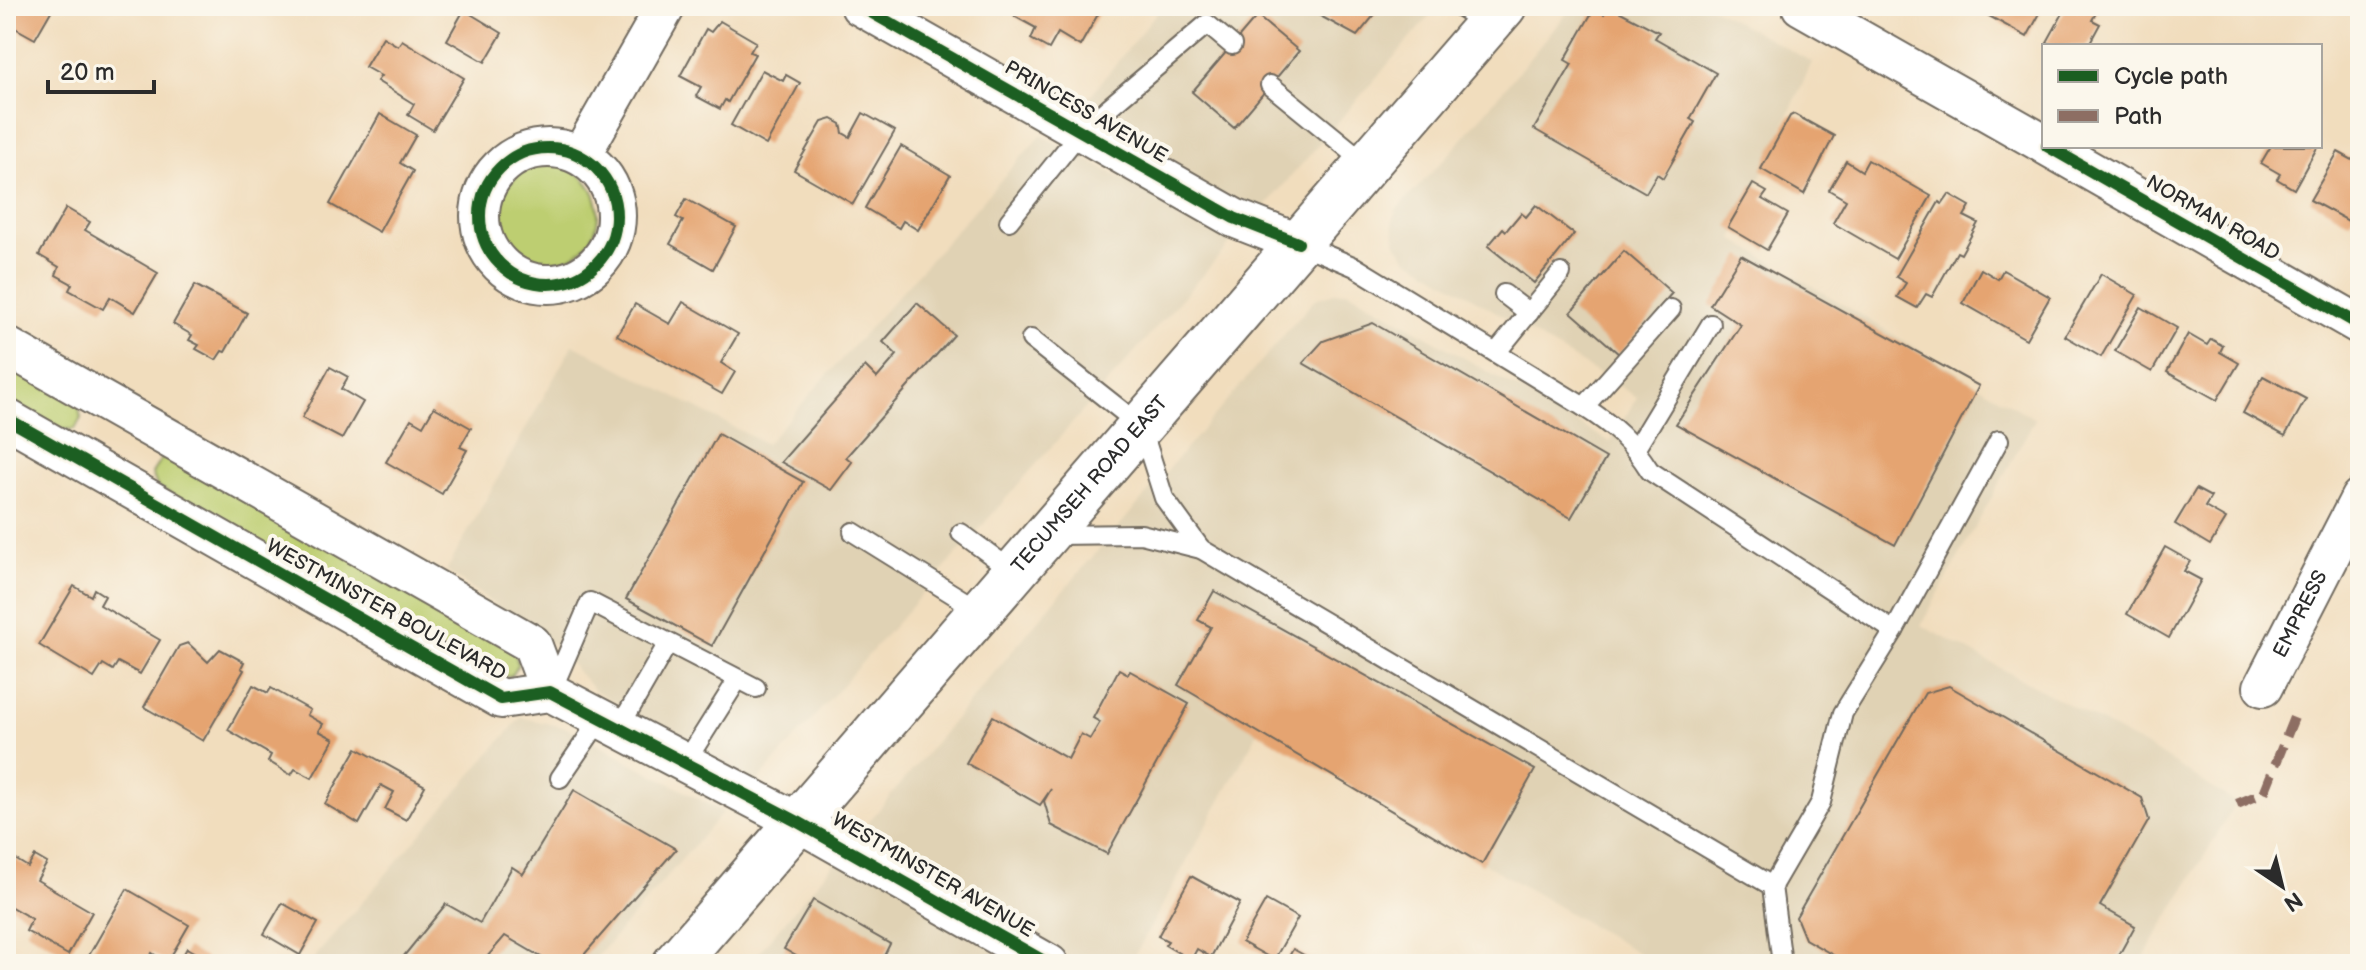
<svg xmlns="http://www.w3.org/2000/svg" width="2366" height="970" font-family="'Balsamiq Sans',sans-serif">
	<style>
		.built { fill: #e0d2b4 }
		.green { fill: #bdce71; stroke: #747c4e; stroke-width: 2 }
		.building { fill: #e5a471 }
		.lines { fill: none; stroke-linecap: round; stroke-linejoin: round }
		.service-casing { stroke: #70695e; stroke-width: 22 }
		.minor-casing { stroke: #70695e; stroke-width: 42 }
		.secondary-casing { stroke: #70695e; stroke-width: 48 }
		.service { stroke: #fff; stroke-width: 18 }
		.minor { stroke: #fff; stroke-width: 38 }
		.secondary { stroke: #fff; stroke-width: 44 }
		.quiet { stroke: #8d6e63; stroke-width: 10; stroke-dasharray: 20 10; stroke-linecap: butt }
		.cycleway-casing { stroke: #fbf7ec; stroke-width: 17 }
		.cycleway { stroke: #1b5e20; stroke-width: 12 }
		.labels { text-anchor: middle; dominant-baseline: central; stroke-width: 8; stroke-linejoin: round; paint-order: stroke }
		.street-label { font-size: 20px; fill: #2b2b2b; stroke: #fbf7ec }
	</style>
	<rect width="100%" height="100%" fill="#fbf7ec"/>
	<filter id="ink" filterUnits="userSpaceOnUse"><feTurbulence type="fractalNoise" baseFrequency=".0125" numOctaves="2"/><feDisplacementMap in="SourceGraphic" scale="16" xChannelSelector="R" yChannelSelector="G"/><feConvolveMatrix kernelMatrix="1 2 1 2 8 2 1 2 1" color-interpolation-filters="sRGB"/></filter>
	<filter id="wash" filterUnits="userSpaceOnUse"><feTurbulence type="fractalNoise" baseFrequency=".006" numOctaves="4" result="noise"/><feDisplacementMap in="SourceGraphic" scale="32" xChannelSelector="R" yChannelSelector="G"/><feGaussianBlur stdDeviation="1.8" result="paint"/><feColorMatrix in="noise" values="0 0 0 0 0 0 0 0 0 0 0 0 0 0 0 0 0 1.4 0 .05"/><feComposite in="paint" operator="in"/></filter>
	<g filter="url(#wash)">
		<rect width="100%" height="100%" fill="#f1ddbd"/>
		<g class="built">
			<polygon points="1162,6 1438,6 1257,216 1078,111"/>
			<polygon points="1573,6 1709,6 1812,62 1733,239 2035,419 1921,625 2156,752 2236,803 2140,964 1657,964 1258,732 1130,964 749,964 1051,605 1315,299 1334,293 1348,291 1610,442 1637,397 1407,258 1396,244 1393,222 1396,210 1454,149"/>
			<polygon points="1041,135 1234,239 756,783 594,690 555,646 446,571 573,344 766,444"/>
			<polygon points="521,717 567,728 723,812 591,964 309,964"/>
		</g>
		<g class="green">
			<circle cx="549" cy="213" r="49"/>
			<polygon points="6,362 78,404 81,418 75,429 58,430 6,401"/>
			<polygon points="178,457 514,651 518,664 511,676 495,677 157,486 152,473 162,458"/>
		</g>
		<g id="blocks">
			<g class="building">
				<polygon points="19,6 54,6 35,39 8,24"/>
				<polygon points="1020,6 1095,6 1101,9 1080,46 1058,33 1049,49 1031,39 1036,28 1014,16"/>
				<polygon points="1302,6 1382,6 1357,36"/>
				<polygon points="1609,6 1659,32 1655,38 1716,73 1690,119 1695,122 1663,178 1657,174 1646,193 1534,129 1572,64 1565,60 1594,9 1604,14"/>
				<polygon points="1982,6 2044,6 2027,37 1980,11"/>
				<polygon points="2067,6 2100,6 2092,20 2100,24 2088,46 2054,46 2047,42"/>
				<polygon points="464,10 502,33 485,62 447,40"/>
				<polygon points="1257,16 1299,51 1234,128 1192,92"/>
				<polygon points="720,21 756,42 750,52 755,54 728,102 725,100 720,109 696,96 701,87 680,76 706,29 711,32"/>
				<polygon points="383,37 398,46 402,40 464,78 433,130 408,115 414,104 377,81 381,76 365,67"/>
				<polygon points="762,70 783,81 786,75 800,83 766,145 731,125"/>
				<polygon points="863,113 895,131 853,204 794,170 822,122 832,119 841,124 843,133 850,137"/>
				<polygon points="380,114 416,135 400,163 413,171 379,232 330,204"/>
				<polygon points="1794,114 1834,136 1804,194 1761,169 1790,116"/>
				<polygon points="901,146 950,175 918,230 903,221 899,228 865,208"/>
				<polygon points="2271,146 2318,146 2294,189 2277,179 2280,174 2261,163"/>
				<polygon points="2338,152 2360,164 2360,205 2350,222 2310,200"/>
				<polygon points="1868,160 1931,196 1895,259 1833,223 1846,200 1829,190 1846,161 1862,171"/>
				<polygon points="1753,184 1767,192 1762,199 1788,214 1767,250 1728,227"/>
				<polygon points="1949,194 1970,206 1964,216 1978,223 1961,254 1957,252 1932,297 1926,294 1917,308 1897,297 1906,283 1896,277 1939,202 1942,204"/>
				<polygon points="686,199 736,227 713,269 670,244 683,221 676,217"/>
				<polygon points="1536,205 1574,234 1534,283 1488,246 1503,228 1506,231 1521,213 1526,217"/>
				<polygon points="66,208 90,222 85,230 158,273 135,312 110,297 103,309 69,290 72,284 56,275 59,267 39,255"/>
				<polygon points="1624,251 1672,293 1619,354 1571,312"/>
				<polygon points="1741,255 1979,386 1895,545 1676,424 1741,325 1710,305"/>
				<polygon points="1981,269 1998,279 2003,270 2050,297 2026,339 1963,303"/>
				<polygon points="2101,274 2137,295 2101,357 2065,336"/>
				<polygon points="195,285 247,313 225,352 222,351 216,360 196,349 199,345 189,340 192,335 173,324"/>
				<polygon points="683,302 738,334 721,363 735,372 722,394 617,335 635,304 670,324"/>
				<polygon points="917,303 954,335 846,457 852,462 831,490 781,462 865,366 877,378 897,355 883,342"/>
				<polygon points="2141,307 2177,328 2152,372 2115,351"/>
				<polygon points="1373,323 1606,458 1571,518 1303,363 1323,341"/>
				<polygon points="2188,334 2207,345 2211,339 2223,346 2220,352 2239,363 2217,400 2167,372"/>
				<polygon points="330,367 348,377 341,389 363,402 342,439 302,418"/>
				<polygon points="2263,376 2306,399 2285,436 2243,413"/>
				<polygon points="434,407 471,428 460,447 467,450 442,494 386,462 411,419 423,426"/>
				<polygon points="718,434 803,482 712,646 626,599"/>
				<polygon points="2196,489 2211,497 2205,507 2226,519 2210,545 2175,524"/>
				<polygon points="2165,547 2190,561 2184,571 2201,580 2169,638 2127,614"/>
				<polygon points="74,586 91,596 94,589 105,596 100,605 160,640 140,674 118,662 113,670 103,664 94,678 39,645"/>
				<polygon points="1214,591 1535,770 1482,864 1178,685 1211,627 1198,620"/>
				<polygon points="188,643 208,662 220,649 244,662 241,668 244,670 203,741 144,707 179,646"/>
				<polygon points="1119,669 1128,674 1130,671 1189,704 1107,854 1051,825 1044,801 1051,789 1040,805 966,763 993,716 1068,759 1081,734 1090,739 1100,722 1093,718"/>
				<polygon points="253,685 268,693 271,688 310,710 307,715 323,724 319,731 334,739 312,778 295,769 291,775 268,761 271,755 228,730"/>
				<polygon points="1949,686 2142,798 2149,820 2100,906 2135,926 2114,964 2072,964 2068,962 2067,964 1849,964 1805,939 1796,917 1925,693"/>
				<polygon points="357,748 425,786 406,820 385,809 394,792 381,785 359,824 325,804"/>
				<polygon points="574,790 676,849 576,964 553,964 505,936 481,964 403,964 399,962 446,904 480,923 512,867 523,874"/>
				<polygon points="10,856 28,867 35,856 47,863 37,880 92,912 68,955 26,931 32,919 6,904 6,864"/>
				<polygon points="1191,876 1240,903 1211,957 1197,949 1191,960 1165,945 1168,941 1158,936"/>
				<polygon points="127,889 189,925 167,963 152,953 146,964 84,964"/>
				<polygon points="813,900 890,944 880,964 810,964 784,949"/>
				<polygon points="1266,900 1298,918 1274,960 1242,942"/>
				<polygon points="282,903 318,923 300,955 264,934"/>
				<polygon points="187,948 216,964 178,964"/>
				<polygon points="1293,949 1320,964 1285,964"/>
			</g>
		</g>
	</g>
	<g filter="url(#ink)">
		<use href="#blocks" fill-opacity="0" stroke="#70695e" stroke-width="2"/>
		<g class="lines">
			<g class="service-casing">
				<g id="service">
					<polyline points="1459,6 1487,25"/>
					<polyline points="1270,85 1367,164"/>
					<polyline points="1009,221 1081,131 1207,24 1232,45"/>
					<path d="M 1298,243 L 1355,267 L 1584,407 C 1614,426 1631,441 1650,471 L 1894,631 L 1843,713 L 1821,802 L 1772,886"/>
					<polyline points="1504,294 1529,313"/>
					<polyline points="1031,339 1141,426 1164,498 1201,549"/>
					<polyline points="1496,353 1561,273"/>
					<polyline points="1584,407 1671,309"/>
					<polyline points="1636,448 1711,324"/>
					<polyline points="853,532 980,611"/>
					<polyline points="961,533 1014,572"/>
					<polyline points="1053,535 1141,534 1201,549 1772,886 1782,964"/>
					<polyline points="1894,631 1999,440"/>
					<polyline points="552,690 590,602 756,688"/>
					<polyline points="619,728 668,643"/>
					<polyline points="685,763 738,679"/>
					<polyline points="560,778 601,718"/>
				</g>
			</g>
			<g class="minor-casing">
				<g id="minor">
					<polyline points="860,6 1234,218 1298,243"/>
					<polyline points="1801,6 2044,144"/>
					<polyline points="2047,146 2360,325"/>
					<circle cx="548" cy="216" r="68"/>
					<polyline points="581,155 666,6"/>
					<polyline points="6,346 532,644 550,692"/>
					<polyline points="6,418 501,699 550,692 798,822 1049,964"/>
					<path id="s1" d="M 2263,687 L 2360,498"/>
				</g>
			</g>
			<g class="secondary-casing">
				<g id="secondary">
					<path id="s2" d="M 675,964 L 1504,6"/>
				</g>
			</g>
			<use href="#service" class="service"/>
			<use href="#minor" class="minor"/>
			<use href="#secondary" class="secondary"/>
			<polyline class="quiet" points="2237,804 2264,793 2295,715"/>
			<g class="cycleway-casing">
				<g id="cycleway">
					<polyline points="860,6 1234,218 1298,243"/>
					<polyline points="2047,146 2360,325"/>
					<circle cx="548" cy="216" r="68"/>
					<polyline points="6,418 501,699 550,692 798,822 1049,964"/>
				</g>
			</g>
			<use href="#cycleway" class="cycleway"/>
		</g>
	</g>
	<g class="labels">
		<g class="street-label">
			<text transform="translate(1086 112) rotate(30)">PRINCESS AVENUE</text>
			<text transform="translate(2213 218) rotate(30)">NORMAN ROAD</text>
			<text stroke="none"><textPath href="#s2" startOffset="634">TECUMSEH ROAD EAST</textPath></text>
			<text transform="translate(386 610) rotate(29)">WESTMINSTER BOULEVARD</text>
			<text stroke="none"><textPath href="#s1" startOffset="82">EMPRESS</textPath></text>
			<text transform="translate(933 875) rotate(30)">WESTMINSTER AVENUE</text>
		</g>
	</g>
	<rect width="2366" height="970" fill="none" stroke="#fbf7ec" stroke-width="32"/>
	<rect x="2042" y="44" width="280" height="104" fill="#fbf7ec" stroke="#a8a59f" stroke-width="2"/>
	<rect x="2058" y="70" width="40" height="12" fill="#1b5e20" stroke="#a8a59f" stroke-width="2"/>
	<text x="2114" y="84" font-size="24" fill="#2b2b2b">Cycle path</text>
	<rect x="2058" y="110" width="40" height="12" fill="#8d6e63" stroke="#a8a59f" stroke-width="2"/>
	<text x="2114" y="124" font-size="24" fill="#2b2b2b">Path</text>
	<g transform="translate(2282 886) rotate(145)" stroke="#fbf7ec" stroke-width="6" paint-order="stroke">
	<path d="M0-6L14 30L0 20L-14 30Z" fill="#2b2b2b"/>
	<text y="-12" font-size="22" font-weight="bold" text-anchor="middle" fill="#2b2b2b">N</text>
	</g>
	<path d="M48 80v12h106v-12" fill="none" stroke="#2b2b2b" stroke-width="4"/>
	<text x="60" y="80" font-size="24" fill="#2b2b2b" stroke="#fbf7ec" stroke-width="6" paint-order="stroke">20 m</text>
</svg>
